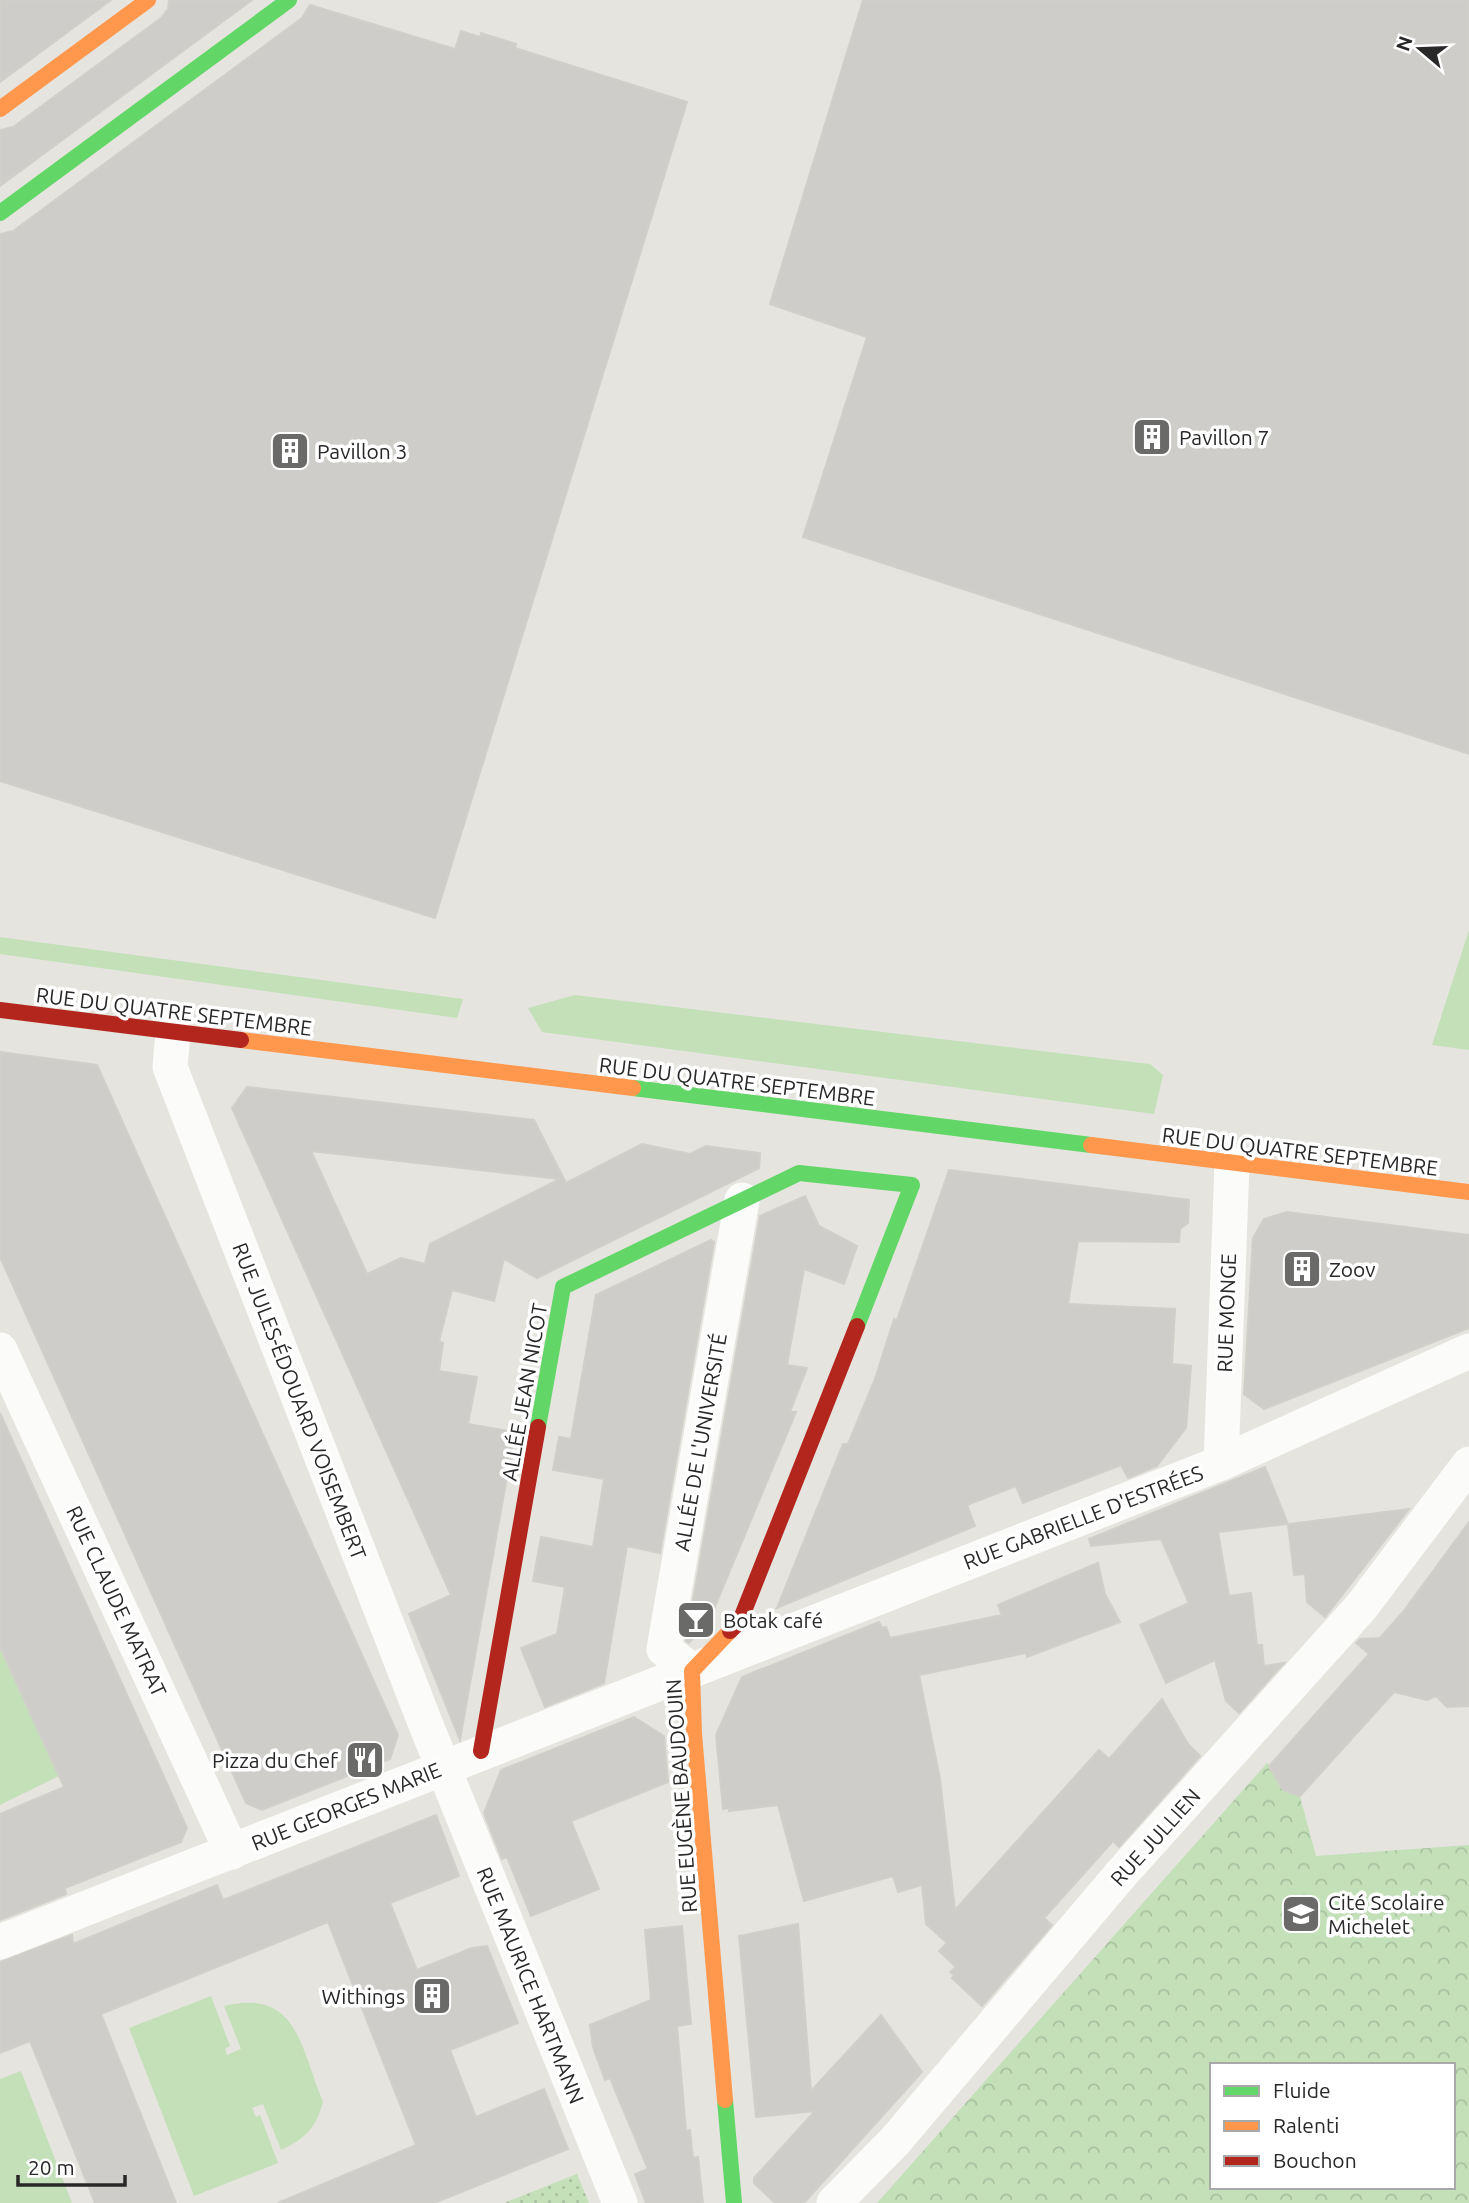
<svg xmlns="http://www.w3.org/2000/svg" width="1469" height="2203" font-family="Ubuntu,sans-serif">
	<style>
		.grass { fill: #c3e0b9 }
		.forest { fill: url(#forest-crowns); fill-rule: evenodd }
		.garden { fill: url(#garden-dots) }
		.building { fill: #cfcdc9; stroke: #d1cfca; stroke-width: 2; fill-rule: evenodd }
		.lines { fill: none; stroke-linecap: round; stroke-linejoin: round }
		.street { stroke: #fbfbfa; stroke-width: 35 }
		.fast { stroke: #63d668; stroke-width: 16 }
		.slow { stroke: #ff974d; stroke-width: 16 }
		.jam { stroke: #b3261e; stroke-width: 16 }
		.labels { text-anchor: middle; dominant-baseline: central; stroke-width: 7; stroke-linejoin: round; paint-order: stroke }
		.poi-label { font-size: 21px; fill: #282828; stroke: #fff; text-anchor: start }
		.street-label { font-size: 21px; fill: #282828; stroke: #fff }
	</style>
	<defs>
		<pattern id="forest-crowns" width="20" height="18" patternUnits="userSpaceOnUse" patternTransform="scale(1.75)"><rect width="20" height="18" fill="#c3e0b9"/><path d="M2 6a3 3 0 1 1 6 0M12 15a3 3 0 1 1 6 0" fill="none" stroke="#a8c09f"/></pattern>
		<pattern id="garden-dots" width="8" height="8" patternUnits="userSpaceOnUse" patternTransform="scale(1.75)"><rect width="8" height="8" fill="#c3e0b9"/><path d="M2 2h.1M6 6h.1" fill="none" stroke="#a8c09f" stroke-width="1.8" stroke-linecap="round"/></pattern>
	</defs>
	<rect width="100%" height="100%" fill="#e6e4de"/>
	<g class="grass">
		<polygon points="1469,930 1469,1050 1432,1045"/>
		<polygon points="0,937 463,999 457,1018 0,954"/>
		<polygon points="575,995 1150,1064 1163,1075 1154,1114 542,1032 528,1008"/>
		<polygon points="0,1647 59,1776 0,1805"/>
		<path d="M 211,1996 L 230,2046 L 225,2049 L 227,2055 L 241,2049 L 224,2006 C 298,1988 300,2047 323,2102 C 316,2128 305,2139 281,2150 L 263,2104 L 252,2108 L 256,2117 L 260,2115 L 278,2163 L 194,2196 L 129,2028 Z"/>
		<polygon points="21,2071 72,2203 0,2203 0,2079"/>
	</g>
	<path class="forest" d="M 1267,1763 L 1299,1793 L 1316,1856 L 1469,1845 L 1469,2203 L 877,2203 ZM 1212,2065 L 1453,2065 L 1453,2187 L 1212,2187 Z"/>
	<polygon class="garden" points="577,2174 589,2203 504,2203"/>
	<g class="building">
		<polygon points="0,0 111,0 0,82"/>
		<polygon points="169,0 252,0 0,186 0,130 13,127 161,18 168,9"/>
		<polygon points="863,0 1469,0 1469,754 803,537 867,337 770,304"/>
		<polygon points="310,5 455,49 461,31 480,37 481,33 516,44 515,48 687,102 435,918 0,781 0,234 13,231 302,18"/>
		<polygon points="0,1052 97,1065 398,1735 390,1759 262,1810 246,1803 0,1257"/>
		<path d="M 247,1087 L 534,1120 L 566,1183 L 642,1144 L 690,1154 L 706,1146 L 760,1153 L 759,1168 L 537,1278 L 504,1259 L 494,1301 L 452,1290 L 439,1341 L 443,1343 L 439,1371 L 477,1377 L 468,1424 L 515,1432 L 460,1740 L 409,1614 L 451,1595 L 232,1108 ZM 311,1151 L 560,1179 L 430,1244 L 425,1264 L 401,1258 L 367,1274 Z"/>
		<polygon points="949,1170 1189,1200 1188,1223 1180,1229 1179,1242 1078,1241 1068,1304 1175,1309 1172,1364 1191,1366 1186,1428 1157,1466 1128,1478 1121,1465 1023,1503 1016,1486 967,1505 975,1526 777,1608 843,1444 848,1444 875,1379 894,1319 897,1320"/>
		<polygon points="805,1196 819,1226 857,1246 844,1284 804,1269 787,1365 807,1368 790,1412 796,1412 709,1621 689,1643 686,1641 760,1216"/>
		<polygon points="1287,1212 1469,1235 1469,1328 1264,1409 1244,1394 1253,1238 1264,1219"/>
		<polygon points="711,1240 714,1242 660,1553 627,1546 604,1683 545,1707 521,1648 557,1634 565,1587 533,1581 541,1537 593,1547 604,1479 553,1470 559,1437 571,1439 596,1295"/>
		<polygon points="0,1413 187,1828 181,1842 65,1888 66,1894 0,1920 0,1814 64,1787 0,1647"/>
		<polygon points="1265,1467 1288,1524 1218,1532 1229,1596 1251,1593 1257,1645 1262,1645 1264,1666 1284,1663 1239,1713 1226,1701 1215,1660 1166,1683 1140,1625 1189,1603 1161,1539 1091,1546 1089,1539"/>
		<polygon points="1409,1509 1325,1617 1307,1602 1305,1574 1294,1575 1288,1524"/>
		<polygon points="1469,1522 1469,1706 1447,1707 1436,1696 1427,1700 1394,1692 1300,1796 1283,1790 1269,1766 1369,1654 1356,1643 1360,1639 1380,1638 1403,1612"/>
		<polygon points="1098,1563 1105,1594 1120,1622 1027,1657 1026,1653 919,1675 940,1779 955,1910 1099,1750 1109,1759 1162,1699 1188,1744 1200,1756 1119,1847 1113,1841 1044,1918 1052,1925 982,2006 952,1978 954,1975 950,1972 956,1967 939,1951 947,1943 926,1924 922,1885 898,1892 893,1876 804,1901 778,1805 729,1811 729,1808 723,1809 716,1735 742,1677 879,1622 882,1628 886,1627 890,1638 1002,1615 998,1605"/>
		<polygon points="634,1717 664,1736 668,1782 571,1821 599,1889 531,1916 507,1857 502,1859 484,1813 501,1770"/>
		<polygon points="436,1815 459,1876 390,1903 417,1970 472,1948 487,1946 518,2023 450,2050 476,2117 544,2089 568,2149 434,2203 278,2203 416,2145 328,1922 101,2014 176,2203 95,2203 30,2041 0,2053 0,1962 72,1935 73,1944 217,1885 223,1900"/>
		<polygon points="798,1924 811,2091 881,2015 922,2072 804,2203 775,2203 754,2183 754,2178 815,2111 756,2117 739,1936"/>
		<polygon points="682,1926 691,2024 677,2026 686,2131 690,2130 693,2158 698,2157 703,2203 646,2203 635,2174 648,2169 610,2078 605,2080 593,2047 590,2025 651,2000 645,1930"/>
	</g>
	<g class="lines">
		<g class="street">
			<polyline points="173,1033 170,1067 426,1725 620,2203"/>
			<polyline points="0,1350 232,1852"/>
			<polyline points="1221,1463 1232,1164"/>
			<polyline points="692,1671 664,1649 742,1200"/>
			<polyline points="0,1942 1221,1463 1469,1351"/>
			<polyline points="834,2203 895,2141 1122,1873 1362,1606 1469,1464"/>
		</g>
		<g class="fast">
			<polyline points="0,213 289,0"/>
			<polyline points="633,1088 1091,1145"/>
			<polyline points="538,1427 563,1287 799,1173 912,1185 857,1326"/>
			<polyline points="725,2100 734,2203"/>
		</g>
		<g class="slow">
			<polyline points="0,109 148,0"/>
			<polyline points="241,1040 633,1088"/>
			<polyline points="1091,1145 1469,1192"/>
			<polyline points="725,2100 694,1734 692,1671 730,1631"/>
		</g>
		<g class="jam">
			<polyline points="0,1010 241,1040"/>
			<polyline points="730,1631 740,1621 857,1326"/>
			<polyline points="481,1751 538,1427"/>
		</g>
	</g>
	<defs>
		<g id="building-square" transform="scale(2.0125)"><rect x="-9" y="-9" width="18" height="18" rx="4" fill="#6a6a68" stroke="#fff"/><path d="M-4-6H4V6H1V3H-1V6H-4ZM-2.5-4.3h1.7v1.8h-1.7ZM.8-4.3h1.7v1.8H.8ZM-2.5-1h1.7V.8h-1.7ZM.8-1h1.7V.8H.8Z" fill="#fff"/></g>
		<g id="bar-square" transform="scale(2.0125)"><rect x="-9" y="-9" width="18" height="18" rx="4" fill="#6a6a68" stroke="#fff"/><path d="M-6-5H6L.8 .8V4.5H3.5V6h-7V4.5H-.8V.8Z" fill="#fff"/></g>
		<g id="restaurant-square" transform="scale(2.0125)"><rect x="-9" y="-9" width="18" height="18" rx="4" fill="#6a6a68" stroke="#fff"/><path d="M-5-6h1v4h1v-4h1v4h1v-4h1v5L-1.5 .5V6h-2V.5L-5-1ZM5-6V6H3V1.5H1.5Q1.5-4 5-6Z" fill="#fff"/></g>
		<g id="school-square" transform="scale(2.0125)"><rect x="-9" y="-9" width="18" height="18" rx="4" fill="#6a6a68" stroke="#fff"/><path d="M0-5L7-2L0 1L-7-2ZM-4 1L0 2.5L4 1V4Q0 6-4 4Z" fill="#fff"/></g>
	</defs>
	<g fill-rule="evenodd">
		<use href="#building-square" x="1152" y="437"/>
		<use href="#building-square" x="290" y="451"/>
		<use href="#building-square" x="1302" y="1269"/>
		<use href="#bar-square" x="696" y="1620"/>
		<use href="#restaurant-square" x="365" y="1760"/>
		<use href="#school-square" x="1301" y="1914"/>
		<use href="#building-square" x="432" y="1996"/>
	</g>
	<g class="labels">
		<g class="poi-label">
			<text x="1179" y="437">Pavillon 7</text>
			<text x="317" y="451">Pavillon 3</text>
			<text x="1329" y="1269">Zoov</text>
			<text x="723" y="1620">Botak café</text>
			<text x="338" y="1760" text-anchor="end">Pizza du Chef</text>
			<text x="1328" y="1902">Cité Scolaire<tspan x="1328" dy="24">Michelet</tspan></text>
			<text x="405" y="1996" text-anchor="end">Withings</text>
		</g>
		<g class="street-label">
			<text transform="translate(174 1011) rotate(7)">RUE DU QUATRE SEPTEMBRE</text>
			<text transform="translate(737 1081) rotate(7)">RUE DU QUATRE SEPTEMBRE</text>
			<text transform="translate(1300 1151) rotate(7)">RUE DU QUATRE SEPTEMBRE</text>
			<text transform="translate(1226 1313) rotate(-88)">RUE MONGE</text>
			<text transform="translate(524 1392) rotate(-80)">ALLÉE JEAN NICOT</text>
			<text transform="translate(300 1401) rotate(69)">RUE JULES-ÉDOUARD VOISEMBERT</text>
			<text transform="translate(700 1442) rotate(-80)">ALLÉE DE L'UNIVERSITÉ</text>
			<text transform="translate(1083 1517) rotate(-21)">RUE GABRIELLE D'ESTRÉES</text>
			<text transform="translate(117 1601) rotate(65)">RUE CLAUDE MATRAT</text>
			<text transform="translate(681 1796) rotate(-94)">RUE EUGÈNE BAUDOUIN</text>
			<text transform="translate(346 1806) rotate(-22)">RUE GEORGES MARIE</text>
			<text transform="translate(1155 1837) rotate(-48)">RUE JULLIEN</text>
			<text transform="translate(531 1985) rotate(68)">RUE MAURICE HARTMANN</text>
		</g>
	</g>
	<rect x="1210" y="2063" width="245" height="126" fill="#ffffff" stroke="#a9a9a9" stroke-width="2"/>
	<rect x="1224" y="2086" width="35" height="10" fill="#63d668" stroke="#a9a9a9" stroke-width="2"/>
	<text x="1273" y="2098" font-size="21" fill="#282828">Fluide</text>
	<rect x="1224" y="2121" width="35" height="10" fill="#ff974d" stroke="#a9a9a9" stroke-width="2"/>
	<text x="1273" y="2133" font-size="21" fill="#282828">Ralenti</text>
	<rect x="1224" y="2156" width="35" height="10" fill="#b3261e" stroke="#a9a9a9" stroke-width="2"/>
	<text x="1273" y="2168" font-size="21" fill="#282828">Bouchon</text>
	<g transform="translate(1420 49) rotate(289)" stroke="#ffffff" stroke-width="5" paint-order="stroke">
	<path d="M0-5L12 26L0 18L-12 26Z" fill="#282828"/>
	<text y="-10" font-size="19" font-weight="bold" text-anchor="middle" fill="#282828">N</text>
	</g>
	<path d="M18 2175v10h107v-10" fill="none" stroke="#282828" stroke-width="3.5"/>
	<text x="28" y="2175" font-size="21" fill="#282828" stroke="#ffffff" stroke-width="5" paint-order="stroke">20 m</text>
</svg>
